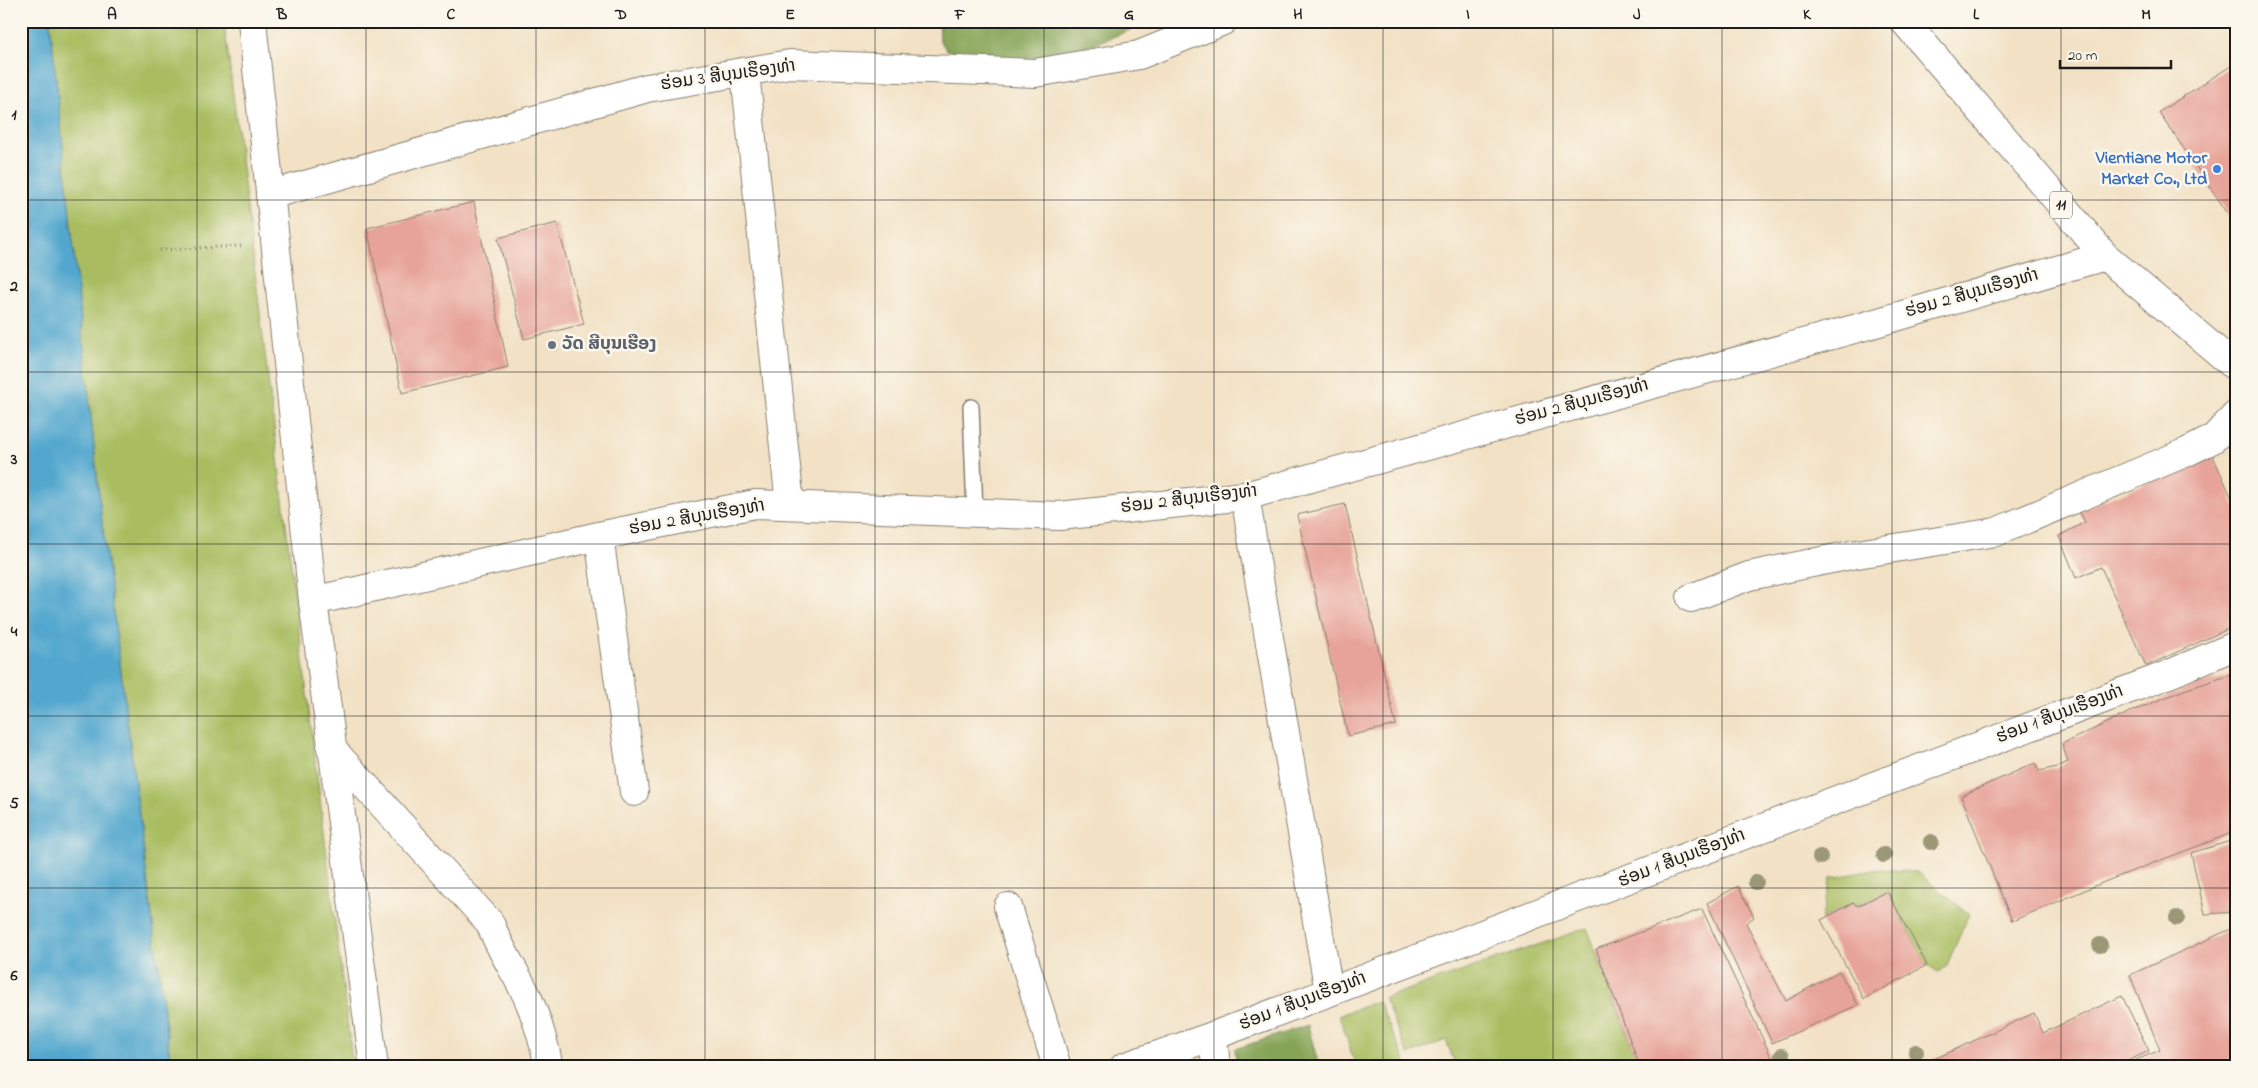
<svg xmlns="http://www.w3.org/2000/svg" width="2258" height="1088" font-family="'Indie Flower','Noto Sans Lao',sans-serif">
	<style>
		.green { fill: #a9bd61; stroke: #626c3e }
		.forest { fill: #86a457; stroke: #51603a }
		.water { fill: #53a7cf; stroke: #386276 }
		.building { fill: #e7a399 }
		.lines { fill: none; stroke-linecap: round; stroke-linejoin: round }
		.service-casing { stroke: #877e70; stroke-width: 18 }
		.minor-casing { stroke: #877e70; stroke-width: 30 }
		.trunk-casing { stroke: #877e70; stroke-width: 30 }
		.path { stroke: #877e70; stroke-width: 3; stroke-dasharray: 1 4; stroke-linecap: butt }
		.service { stroke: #fff; stroke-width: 15 }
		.minor { stroke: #fff; stroke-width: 28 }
		.trunk { stroke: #fff; stroke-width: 28 }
		.tree { fill: #9b9877 }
		.grid { fill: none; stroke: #1c1c1c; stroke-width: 1; stroke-opacity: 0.55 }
		.shop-dot { fill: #3f7fe0; stroke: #fbf7ec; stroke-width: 2 }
		.worship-dot { fill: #6b7280; stroke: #fbf7ec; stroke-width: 2 }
		.labels { text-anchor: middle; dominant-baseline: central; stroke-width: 5; stroke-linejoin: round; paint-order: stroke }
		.shield { fill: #fbf7ec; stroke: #5f5e5a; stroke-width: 1 }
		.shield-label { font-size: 16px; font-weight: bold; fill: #1c1c1c }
		.street-label { font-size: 18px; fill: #1c1c1c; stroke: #fbf7ec }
		.shop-label { font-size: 18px; font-weight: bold; fill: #366cbe; stroke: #fbf7ec; text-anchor: end }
		.worship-label { font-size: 18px; font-weight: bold; fill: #5b616d; stroke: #fbf7ec; text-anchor: start }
		.neatline { fill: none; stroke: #1c1c1c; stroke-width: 2 }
		.grid-label { font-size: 16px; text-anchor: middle; font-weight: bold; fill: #1c1c1c }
	</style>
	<rect width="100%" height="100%" fill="#fbf7ec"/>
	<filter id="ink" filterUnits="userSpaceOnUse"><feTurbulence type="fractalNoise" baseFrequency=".02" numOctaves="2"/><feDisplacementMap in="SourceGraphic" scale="10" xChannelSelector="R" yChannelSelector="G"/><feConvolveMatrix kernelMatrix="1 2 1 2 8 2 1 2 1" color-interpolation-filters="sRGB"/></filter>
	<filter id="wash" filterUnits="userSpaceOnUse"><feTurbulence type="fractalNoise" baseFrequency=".0096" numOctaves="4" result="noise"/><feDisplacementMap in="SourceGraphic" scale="20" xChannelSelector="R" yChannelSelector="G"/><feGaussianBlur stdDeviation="1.12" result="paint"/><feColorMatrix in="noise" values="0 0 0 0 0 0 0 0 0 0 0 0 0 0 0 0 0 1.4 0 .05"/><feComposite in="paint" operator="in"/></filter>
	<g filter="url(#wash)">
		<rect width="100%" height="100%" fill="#f2e1c4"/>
		<g class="green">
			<polygon points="50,21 224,21 353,1067 171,1067 101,514"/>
			<polygon points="1879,869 1917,872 1969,914 1947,965 1937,973 1927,965 1887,891 1858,906 1853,903 1821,920 1831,878"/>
			<polygon points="1587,928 1640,1067 1456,1067 1446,1040 1408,1055 1384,998"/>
			<polygon points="1378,1001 1408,1067 1356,1067 1339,1015"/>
		</g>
		<g class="forest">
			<polygon points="939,21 1134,21 1135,28 1055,60 1015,63 947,50 940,41"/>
			<polygon points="1308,1025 1319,1067 1237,1067 1235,1049"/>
		</g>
		<polygon class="water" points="21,21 50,21 101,514 171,1067 21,1067"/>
		<g id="blocks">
			<g class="building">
				<polygon points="2237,62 2237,227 2159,112"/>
				<polygon points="474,202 508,367 402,393 367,228"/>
				<polygon points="557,223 584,324 524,339 498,238"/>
				<polygon points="2213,456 2237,510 2237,625 2146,666 2101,567 2076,578 2059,536 2085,522 2079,511"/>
				<polygon points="1345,504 1396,725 1348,736 1297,515"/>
				<polygon points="2237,673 2237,831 2109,880 2012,921 1961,796 2035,763 2039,771 2057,767 2068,762 2062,744 2130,712 2184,690"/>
				<polygon points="2237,839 2237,912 2205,914 2191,853"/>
				<polygon points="1738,886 1754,917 1746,923 1786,1001 1839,971 1858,1005 1772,1043 1707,903"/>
				<polygon points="1887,891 1927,965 1864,999 1821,920 1853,903 1858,906"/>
				<polygon points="1702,909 1776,1067 1640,1067 1596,949"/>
				<polygon points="2237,926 2237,1067 2120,1067 2160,1050 2130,975"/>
				<polygon points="2122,996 2149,1051 2115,1067 1917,1067 2034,1013 2043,1033"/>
			</g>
		</g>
	</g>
	<g filter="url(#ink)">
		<use href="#blocks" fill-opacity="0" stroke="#877e70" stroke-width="1"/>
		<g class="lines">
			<g class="service-casing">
				<polyline id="service" points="971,407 975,513"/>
			</g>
			<g class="minor-casing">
				<g id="minor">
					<polyline points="252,21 313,601 374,1067"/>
					<polyline points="745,72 790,505"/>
					<polyline points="270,195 647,88 790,64 1035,73 1139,55 1223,21"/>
					<polyline points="1245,496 1329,992"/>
					<polyline points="599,536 634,792"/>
					<polyline points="1691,598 1749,576 1851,555 1996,532 2187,452 2213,439 2237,414"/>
					<polyline points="313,601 599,536 755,504 1059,516 1245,496 1865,326 2105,256"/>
					<path d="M 331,748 L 490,923 C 500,950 515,971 527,996 C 537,1018 544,1043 549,1067"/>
					<polyline points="1008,907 1057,1067"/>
					<polyline points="1213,1036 1216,1067"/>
					<polyline points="1124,1067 1213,1036 2167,675 2237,645"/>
				</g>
			</g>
			<g class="trunk-casing">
				<polyline id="trunk" points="1904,21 2105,256 2237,368"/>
			</g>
			<polyline class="path" points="160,250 242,246"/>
			<use href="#service" class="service"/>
			<use href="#minor" class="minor"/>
			<use href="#trunk" class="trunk"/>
		</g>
		<g class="tree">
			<circle cx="1931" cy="842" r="8"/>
			<circle cx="1884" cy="855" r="8"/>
			<circle cx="1820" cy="857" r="8"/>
			<circle cx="1756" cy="882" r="8"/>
			<circle cx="2177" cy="918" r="8"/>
			<circle cx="2100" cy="945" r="8"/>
			<circle cx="1916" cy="1052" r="8"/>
			<circle cx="1782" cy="1056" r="8"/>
		</g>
	</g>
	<path class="grid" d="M 197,21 L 197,1067M 366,21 L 366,1067M 536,21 L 536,1067M 705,21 L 705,1067M 875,21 L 875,1067M 1044,21 L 1044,1067M 1214,21 L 1214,1067M 1383,21 L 1383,1067M 1553,21 L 1553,1067M 1722,21 L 1722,1067M 1892,21 L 1892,1067M 2061,21 L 2061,1067M 21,200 L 2237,200M 21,372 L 2237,372M 21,544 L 2237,544M 21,716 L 2237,716M 21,888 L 2237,888"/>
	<circle class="shop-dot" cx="2217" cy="169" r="5"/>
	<circle class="worship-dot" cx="552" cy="345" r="5"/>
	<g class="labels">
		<rect class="shield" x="2050" y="191.5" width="22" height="27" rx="4"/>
		<g class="shield-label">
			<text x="2061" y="205">11</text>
		</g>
		<g class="street-label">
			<text transform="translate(728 76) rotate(-8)">ຮ່ອມ 3 ສີບຸນເຮືອງທ່າ</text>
			<text transform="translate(1972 294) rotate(-16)">ຮ່ອມ 2 ສີບຸນເຮືອງທ່າ</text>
			<text transform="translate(1582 403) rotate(-15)">ຮ່ອມ 2 ສີບຸນເຮືອງທ່າ</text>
			<text transform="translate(1189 500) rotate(-7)">ຮ່ອມ 2 ສີບຸນເຮືອງທ່າ</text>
			<text transform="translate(697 518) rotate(-10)">ຮ່ອມ 2 ສີບຸນເຮືອງທ່າ</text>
			<text transform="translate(2060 715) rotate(-21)">ຮ່ອມ 1 ສີບຸນເຮືອງທ່າ</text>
			<text transform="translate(1682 859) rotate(-21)">ຮ່ອມ 1 ສີບຸນເຮືອງທ່າ</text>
			<text transform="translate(1303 1002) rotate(-21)">ຮ່ອມ 1 ສີບຸນເຮືອງທ່າ</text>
		</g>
		<g class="shop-label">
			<text x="2207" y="159">Vientiane Motor<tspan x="2207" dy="21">Market Co., Ltd</tspan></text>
		</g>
		<g class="worship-label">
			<text x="562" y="345">ວັດ ສີບຸນເຮືອງ</text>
		</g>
	</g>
	<rect width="2258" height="1088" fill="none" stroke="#fbf7ec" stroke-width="55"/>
	<path d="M2060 60v8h111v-8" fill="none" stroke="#1c1c1c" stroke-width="2.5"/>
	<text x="2068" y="60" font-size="15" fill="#1c1c1c" stroke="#fbf7ec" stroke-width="4" paint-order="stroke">20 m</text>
	<rect x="28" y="28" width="2202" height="1032" class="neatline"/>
	<g class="grid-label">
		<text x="112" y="19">A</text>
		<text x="282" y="19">B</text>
		<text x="451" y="19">C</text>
		<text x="621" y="19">D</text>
		<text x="790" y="19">E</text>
		<text x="960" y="19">F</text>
		<text x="1129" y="19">G</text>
		<text x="1298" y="19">H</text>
		<text x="1468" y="19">I</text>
		<text x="1637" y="19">J</text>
		<text x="1807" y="19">K</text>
		<text x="1976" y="19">L</text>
		<text x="2146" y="19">M</text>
		<text x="14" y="119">1</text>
		<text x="14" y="291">2</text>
		<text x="14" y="464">3</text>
		<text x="14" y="636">4</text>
		<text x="14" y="808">5</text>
		<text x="14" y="980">6</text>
	</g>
</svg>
